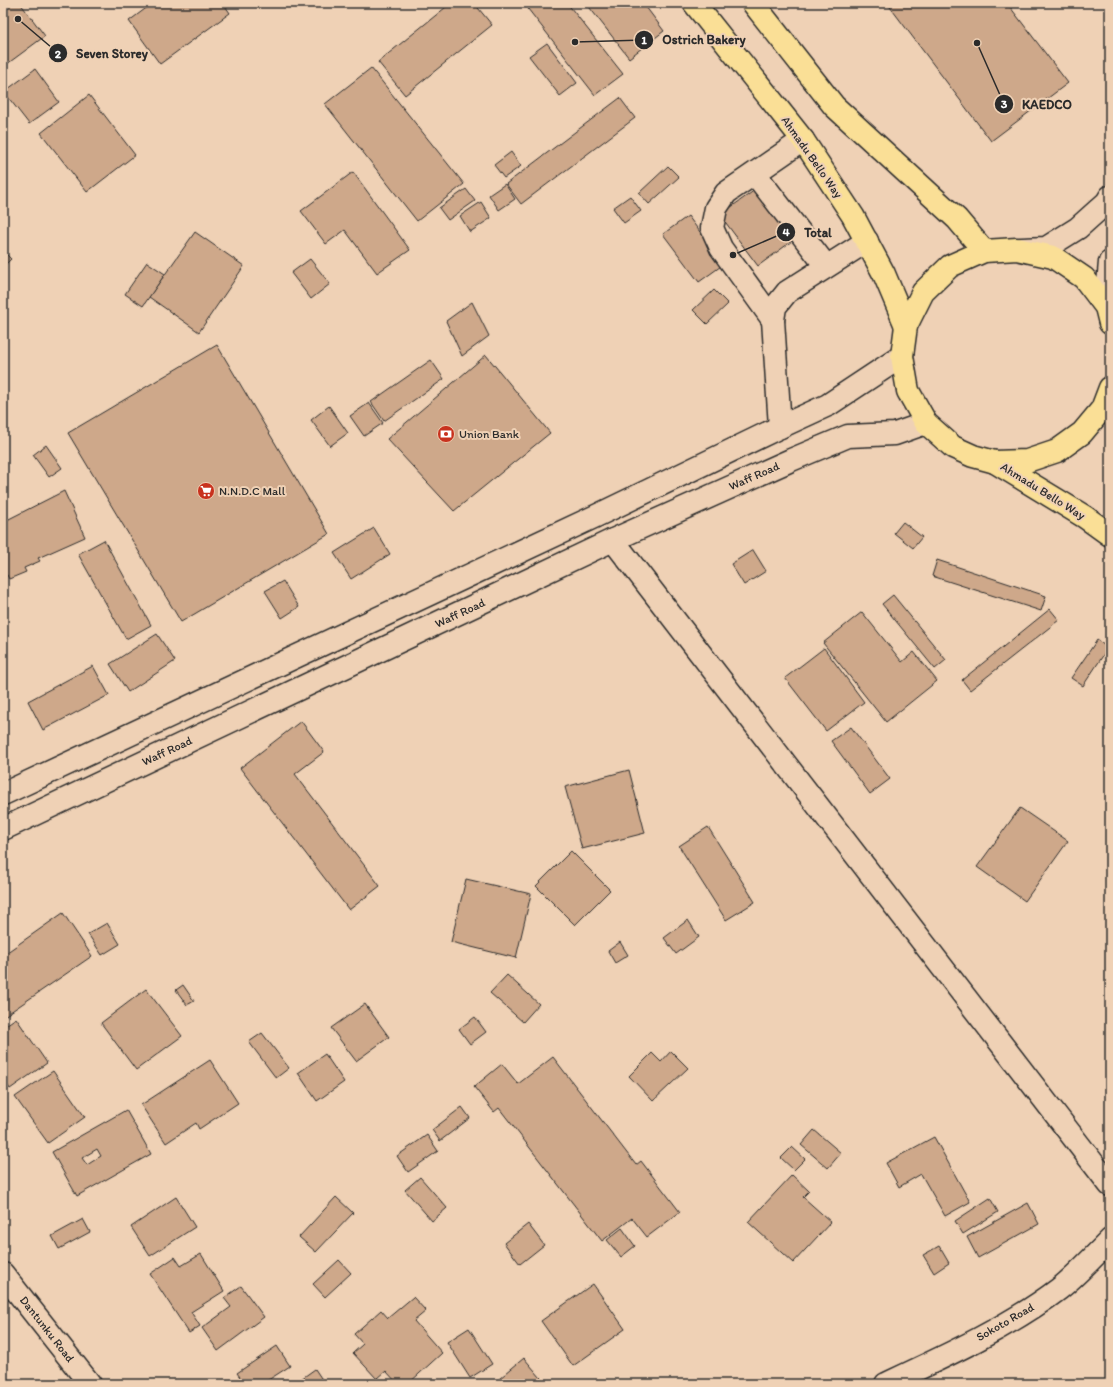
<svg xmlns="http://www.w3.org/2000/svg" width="1113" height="1387" font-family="Itim,sans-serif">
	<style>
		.building { fill: #cea88a; stroke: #2b2b2b; fill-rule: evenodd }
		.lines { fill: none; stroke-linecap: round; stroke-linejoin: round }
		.minor-casing { stroke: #2b2b2b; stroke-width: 25 }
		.major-casing { stroke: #2b2b2b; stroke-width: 25 }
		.minor { stroke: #efd1b5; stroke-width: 22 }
		.major { stroke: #fadf96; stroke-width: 22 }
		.labels { text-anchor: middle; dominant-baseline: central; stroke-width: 4; stroke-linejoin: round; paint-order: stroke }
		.street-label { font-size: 12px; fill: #2b2b2b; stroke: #efd1b5 }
		.poi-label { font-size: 12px; fill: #2b2b2b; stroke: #efd1b5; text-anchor: start }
		.leader { fill: none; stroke: #2b2b2b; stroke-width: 1.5 }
		.callout-dot { fill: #2b2b2b; stroke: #efd1b5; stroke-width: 1.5 }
		.mark-label { font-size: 12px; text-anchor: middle; font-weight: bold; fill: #fff }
		.callout-label { font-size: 13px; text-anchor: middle; font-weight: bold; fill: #2b2b2b; stroke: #efd1b5; stroke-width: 4; stroke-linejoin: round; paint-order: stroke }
	</style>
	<rect width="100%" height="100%" fill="#efd1b5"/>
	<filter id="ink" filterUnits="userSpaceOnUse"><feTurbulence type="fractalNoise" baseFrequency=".025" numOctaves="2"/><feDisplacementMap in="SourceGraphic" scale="8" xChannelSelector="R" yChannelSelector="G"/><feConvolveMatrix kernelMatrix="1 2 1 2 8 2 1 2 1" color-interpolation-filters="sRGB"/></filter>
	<g filter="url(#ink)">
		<g class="building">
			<polygon points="3,3 20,3 45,36 3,67"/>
			<polygon points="153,3 223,3 230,13 160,64 129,21"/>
			<polygon points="451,3 474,3 492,25 405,95 378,62"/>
			<polygon points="536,3 567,3 623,74 595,95 528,9"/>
			<polygon points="586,3 643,3 664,31 629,58"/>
			<polygon points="887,3 1007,3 1068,83 991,141"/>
			<polygon points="547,43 577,83 560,96 529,56"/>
			<polygon points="371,68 464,184 417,221 325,104"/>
			<polygon points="35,69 59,102 29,124 4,92"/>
			<polygon points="89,95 135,155 87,192 41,133"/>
			<polygon points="620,98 635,118 521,204 506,184"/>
			<polygon points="511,152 521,166 504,178 494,165"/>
			<polygon points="668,166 679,177 649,204 639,193"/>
			<polygon points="353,172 410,250 377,273 345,230 326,244 301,211"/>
			<polygon points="505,184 515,199 499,210 489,195"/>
			<polygon points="466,189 475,201 448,220 439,208"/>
			<polygon points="755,190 792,241 758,266 720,215"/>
			<polygon points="630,196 641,211 624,223 613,208"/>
			<polygon points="481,202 491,218 470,232 460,216"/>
			<polygon points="688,216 724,264 699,282 663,234"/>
			<polygon points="195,232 244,266 199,332 149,297"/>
			<polygon points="3,251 11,259 3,267"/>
			<polygon points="310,259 330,284 311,299 291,273"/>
			<polygon points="147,262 165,274 143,306 125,294"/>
			<polygon points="714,290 728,304 707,324 693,310"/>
			<polygon points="472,302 489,336 462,356 446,321"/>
			<polygon points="217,345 329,534 181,622 68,433"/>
			<polygon points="486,355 550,433 454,511 387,439"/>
			<polygon points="431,360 444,379 384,421 371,402"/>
			<polygon points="369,403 383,423 364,436 350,416"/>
			<polygon points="329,406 348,433 330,446 311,420"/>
			<polygon points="46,445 62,468 49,477 33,455"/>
			<polygon points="64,491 85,537 38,558 40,561 24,568 26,572 9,579 7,575 3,577 3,522"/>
			<polygon points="903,522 922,537 913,548 894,533"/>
			<polygon points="374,528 390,554 351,579 334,553"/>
			<polygon points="104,540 151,625 126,639 78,554"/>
			<polygon points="753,550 766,571 744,585 731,564"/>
			<polygon points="937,560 1046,596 1041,611 932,576"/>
			<polygon points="283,581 299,607 282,618 265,591"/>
			<polygon points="893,595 946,660 935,669 882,604"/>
			<polygon points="1050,609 1059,620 970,690 962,680"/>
			<polygon points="862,612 902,662 914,652 937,681 886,722 823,643"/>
			<polygon points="157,634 175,661 128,692 110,664"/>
			<polygon points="1097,640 1108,648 1083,686 1071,678"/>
			<polygon points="824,648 864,702 826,731 785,678"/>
			<polygon points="93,666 109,695 43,730 28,701"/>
			<polygon points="301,721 324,752 295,774 380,886 349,910 240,768"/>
			<polygon points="851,727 890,779 870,794 831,741"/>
			<polygon points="629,770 645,833 582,849 565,787"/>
			<polygon points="1020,808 1068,841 1025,901 977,867"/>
			<polygon points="708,827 755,902 726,920 679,846"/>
			<polygon points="571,851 610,890 575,925 536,886"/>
			<polygon points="466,879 531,894 516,958 451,942"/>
			<polygon points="63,913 92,956 3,1017 3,955"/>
			<polygon points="688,920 699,937 676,954 664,938"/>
			<polygon points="107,923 120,944 102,955 88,934"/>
			<polygon points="620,942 628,955 615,963 608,951"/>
			<polygon points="507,975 539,1004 523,1022 490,993"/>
			<polygon points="183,985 194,1001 187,1005 176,990"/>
			<polygon points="146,989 182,1036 136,1070 101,1023"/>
			<polygon points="365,1004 389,1037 356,1061 331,1028"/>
			<polygon points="475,1017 486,1032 470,1044 459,1029"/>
			<polygon points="16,1018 47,1063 10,1089 3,1079 3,1027"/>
			<polygon points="262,1033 289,1068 276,1078 249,1042"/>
			<polygon points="671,1051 688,1068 653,1101 629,1076 652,1053 661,1062"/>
			<polygon points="325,1054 344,1082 317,1101 298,1073"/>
			<polygon points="553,1057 636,1165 641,1161 680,1212 647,1237 632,1218 602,1241 499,1108 494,1112 474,1087 502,1064 518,1084"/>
			<polygon points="210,1060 238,1103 199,1129 196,1123 166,1143 141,1105"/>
			<polygon points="53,1071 85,1117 48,1143 15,1097"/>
			<polygon points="462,1107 470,1118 440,1141 432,1130"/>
			<path d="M 126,1110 L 151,1154 L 77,1196 L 52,1152 ZM 97,1149 L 101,1156 L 87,1165 L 82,1158 Z"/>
			<polygon points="814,1130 841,1153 828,1168 801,1145"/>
			<polygon points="427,1135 438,1151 408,1172 397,1156"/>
			<polygon points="934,1137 970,1202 945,1216 921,1174 899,1187 886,1163"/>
			<polygon points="792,1147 805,1159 794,1170 781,1158"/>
			<polygon points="792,1175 809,1191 803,1197 831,1222 793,1263 748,1222"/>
			<polygon points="420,1177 447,1208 432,1221 405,1190"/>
			<polygon points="176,1197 195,1227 150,1256 131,1227"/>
			<polygon points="336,1197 353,1213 316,1252 299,1237"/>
			<polygon points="990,1198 998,1212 963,1234 955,1221"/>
			<polygon points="1028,1203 1039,1224 978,1258 967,1237"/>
			<polygon points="83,1219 90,1232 59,1249 52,1236"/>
			<polygon points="528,1224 544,1245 520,1264 504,1243"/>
			<polygon points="622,1228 635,1246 621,1257 607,1240"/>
			<polygon points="939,1246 949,1263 934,1273 923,1255"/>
			<polygon points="201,1254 224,1291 191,1312 200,1326 189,1333 150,1274 175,1257 181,1266"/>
			<polygon points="339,1260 351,1273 325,1297 313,1284"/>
			<polygon points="593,1284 625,1329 573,1366 541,1321"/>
			<polygon points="241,1286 264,1317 218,1351 202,1328 231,1307 224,1298"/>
			<polygon points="413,1297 426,1311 414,1321 442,1353 408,1384 398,1384 386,1371 377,1379 353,1353 363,1344 354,1334 381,1310 388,1318"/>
			<polygon points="469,1328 492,1364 470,1378 447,1342"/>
			<polygon points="277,1346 290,1366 262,1384 245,1384 237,1373"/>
			<polygon points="524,1358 546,1384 493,1384"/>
			<polygon points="315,1369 325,1384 294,1384"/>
		</g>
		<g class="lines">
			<g class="minor-casing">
				<g id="minor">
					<polyline points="755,174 826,266"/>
					<polyline points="1022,249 1046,248 1078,228 1107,202 1110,197"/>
					<polyline points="1106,307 1110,262"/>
					<polyline points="773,320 721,248 712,228 716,208 726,193 803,140"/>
					<polyline points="780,427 773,320 775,307 787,292 867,241"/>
					<polyline points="613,540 1110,1185"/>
					<polyline points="3,794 596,516 780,427 828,405 902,356"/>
					<polyline points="3,829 613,540 791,460 848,436 895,434 926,423"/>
					<polyline points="3,1274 90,1384"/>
					<path d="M 886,1384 C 944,1357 1009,1327 1059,1289 C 1077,1275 1094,1256 1110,1240"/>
				</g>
			</g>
			<g class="major-casing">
				<g id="major">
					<polyline points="694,3 803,140 853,216 884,274 906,326"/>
					<polyline points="753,3 834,106 957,219 984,251"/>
					<polyline points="1110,323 1106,307 1084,278 1053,257 1017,249 984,251 950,266 923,292 906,326 902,356 908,391 926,423 953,447 973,456 995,462 1027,461 1057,451 1082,433 1102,409 1110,388"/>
					<polyline points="995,462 1085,517 1110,535"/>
				</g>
			</g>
			<use href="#minor" class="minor"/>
			<use href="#major" class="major"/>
		</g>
	</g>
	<defs>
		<g id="bank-disc" transform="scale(0.9)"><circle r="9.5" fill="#c8321e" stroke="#efd1b5"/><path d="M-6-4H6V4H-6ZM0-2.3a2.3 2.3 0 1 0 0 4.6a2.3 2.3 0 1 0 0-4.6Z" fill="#fff"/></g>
		<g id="supermarket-disc" transform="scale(0.9)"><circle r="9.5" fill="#c8321e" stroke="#efd1b5"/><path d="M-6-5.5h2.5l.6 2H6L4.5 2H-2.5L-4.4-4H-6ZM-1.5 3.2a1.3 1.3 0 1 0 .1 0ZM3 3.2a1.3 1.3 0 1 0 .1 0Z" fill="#fff"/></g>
	</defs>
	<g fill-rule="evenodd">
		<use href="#bank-disc" x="446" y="434"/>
		<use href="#supermarket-disc" x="206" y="491"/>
	</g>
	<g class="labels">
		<g class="street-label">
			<text transform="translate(812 157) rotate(55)">Ahmadu Bello Way</text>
			<text transform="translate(754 476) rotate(-24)">Waff Road</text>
			<text transform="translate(1043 491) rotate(32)">Ahmadu Bello Way</text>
			<text transform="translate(460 613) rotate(-25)">Waff Road</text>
			<text transform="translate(167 751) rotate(-25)">Waff Road</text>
			<text transform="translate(1005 1322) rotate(-30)">Sokoto Road</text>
			<text transform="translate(47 1329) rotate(52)">Dantunku Road</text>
		</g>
		<g class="poi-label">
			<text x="459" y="434">Union Bank</text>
			<text x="219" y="491">N.N.D.C Mall</text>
		</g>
	</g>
	<path class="leader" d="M575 42L644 40M18 19L58 53M977 43L1004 104M733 255L786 232"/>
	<g class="callout-dot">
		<circle cx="575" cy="42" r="4"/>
		<circle cx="18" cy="19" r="4"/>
		<circle cx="977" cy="43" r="4"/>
		<circle cx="733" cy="255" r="4"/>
		<circle cx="644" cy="40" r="10"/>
		<circle cx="58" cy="53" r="10"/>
		<circle cx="1004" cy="104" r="10"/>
		<circle cx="786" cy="232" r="10"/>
	</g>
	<g class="mark-label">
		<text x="644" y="44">1</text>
		<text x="58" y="58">2</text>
		<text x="1004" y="108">3</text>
		<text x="786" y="236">4</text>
	</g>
	<g class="callout-label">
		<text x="704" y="44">Ostrich Bakery</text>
		<text x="112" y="58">Seven Storey</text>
		<text x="1047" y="109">KAEDCO</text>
		<text x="818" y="237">Total</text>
	</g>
	<rect width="1113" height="1387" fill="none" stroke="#efd1b5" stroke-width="16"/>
	<rect x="8" y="8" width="1097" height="1371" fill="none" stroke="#2b2b2b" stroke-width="1.5" filter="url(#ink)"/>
</svg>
